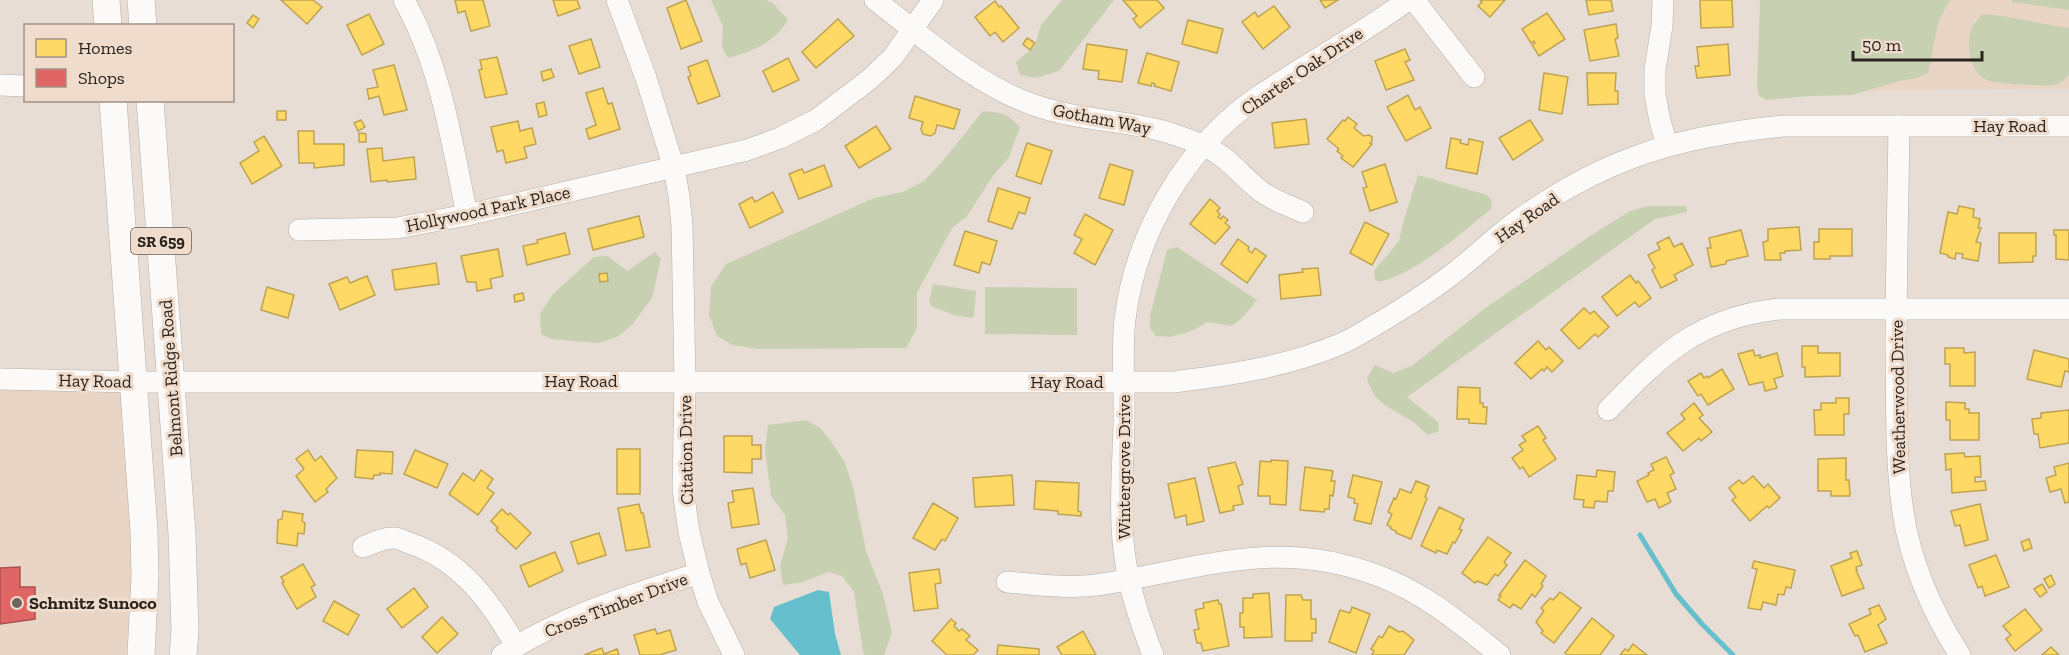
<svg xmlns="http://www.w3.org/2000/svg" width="2069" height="655" font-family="'Zilla Slab',serif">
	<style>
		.built { fill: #e8d5c6 }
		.green { fill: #c7d1b1 }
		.water { fill: #66bfcc }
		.homes { fill: #ffd966; stroke: #bfa350; stroke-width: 1.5 }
		.shops { fill: #e06666; stroke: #aa5250; stroke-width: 1.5 }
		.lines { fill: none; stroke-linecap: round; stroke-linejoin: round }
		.stream { stroke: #66bfcc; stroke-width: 5 }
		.minor-casing { stroke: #b7afa7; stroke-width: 22 }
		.major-casing { stroke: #b7afa7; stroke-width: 28 }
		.minor { stroke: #fbfaf9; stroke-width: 21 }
		.major { stroke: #fbfaf9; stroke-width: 27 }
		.poi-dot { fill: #6d655e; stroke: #efdccc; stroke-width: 2 }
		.labels { text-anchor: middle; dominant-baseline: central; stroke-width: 6; stroke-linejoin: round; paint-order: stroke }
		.shield { fill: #efdccc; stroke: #665b52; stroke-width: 1.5 }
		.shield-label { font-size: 16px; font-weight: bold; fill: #2b241e }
		.street-label { font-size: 18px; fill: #2b241e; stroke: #efdccc }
		.poi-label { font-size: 18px; font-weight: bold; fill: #2b241e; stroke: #efdccc; text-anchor: start }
	</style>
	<rect width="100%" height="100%" fill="#e7ddd4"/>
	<g class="built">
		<polygon points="1776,0 2069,0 2069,89 1776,91"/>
		<polygon points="0,379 133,382 141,655 0,655"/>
	</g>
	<g class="green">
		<path d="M 711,0 L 766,0 L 773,3 L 788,20 C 774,43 753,51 728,58 L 722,47 L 723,26 Z"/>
		<polygon points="1062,0 1114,0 1059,71 1035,78 1020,75 1016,62 1035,46 1041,25"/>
		<polygon points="1760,0 1950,0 1939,20 1928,73 1917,78 1899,81 1852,95 1809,96 1767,100 1759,96 1757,86"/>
		<polygon points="2012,0 2069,0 2069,10 2012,2"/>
		<path d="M 1982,14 C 2012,16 2040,24 2069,28 L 2069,75 C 2066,77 2062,82 2058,84 C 2051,87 1995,84 1987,80 C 1970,72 1966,46 1971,30 C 1973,24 1979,19 1982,14 Z"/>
		<path d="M 983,111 C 999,112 1009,114 1020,127 L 1009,157 L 993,176 L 967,216 L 952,228 L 917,293 L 917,328 L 906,348 L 757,349 L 732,345 L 717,336 L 709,315 L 711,287 L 726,264 L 874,198 L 903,192 L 924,181 L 942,162 Z"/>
		<path d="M 1418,175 L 1487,195 L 1492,201 L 1491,209 C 1461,233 1417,273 1379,282 L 1375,280 L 1374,271 L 1399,241 L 1404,219 Z"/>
		<path d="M 1648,206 L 1686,206 L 1687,212 L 1655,219 L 1407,397 L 1438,422 L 1439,431 L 1428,435 C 1421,429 1414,421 1405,417 C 1384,404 1375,403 1367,378 L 1375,365 L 1393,373 L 1413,365 L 1484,309 L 1593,234 L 1630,211 Z"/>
		<polygon points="1177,247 1257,300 1242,318 1231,326 1207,322 1194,330 1170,337 1156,336 1150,328 1150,316 1167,250"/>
		<polygon points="655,252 661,259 652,298 632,325 617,337 598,343 551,339 541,334 540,314 553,294 594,257 608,256 627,271"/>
		<polygon points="933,284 976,291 974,316 972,318 954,315 931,306 929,302"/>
		<polygon points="985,287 1077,288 1077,335 985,334"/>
		<polygon points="806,420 820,428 831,441 845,463 853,487 866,551 883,594 892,633 884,655 865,655 863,652 854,592 842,576 828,572 803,582 783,585 780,566 788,539 785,515 771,496 765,450 768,425"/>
	</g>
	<polygon class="water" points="818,590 829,592 835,634 841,655 800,655 770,619 774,607"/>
	<g class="homes">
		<polygon points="281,0 313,0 322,7 307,24"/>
		<polygon points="455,0 483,0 490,26 471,31 465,11 458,13"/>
		<polygon points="553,0 577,0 580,8 558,16"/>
		<polygon points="686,0 702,41 681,49 667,8"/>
		<polygon points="1123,0 1157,0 1164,8 1140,28 1133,19 1137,16"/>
		<polygon points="1320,0 1338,0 1325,8"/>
		<polygon points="1480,0 1505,0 1490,17 1478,6 1482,2"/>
		<polygon points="1586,0 1611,0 1613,11 1589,15"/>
		<polygon points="1700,0 1732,0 1733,27 1701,28"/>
		<polygon points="995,1 999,7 1001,6 1019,28 1003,42 995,32 990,36 975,17"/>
		<polygon points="1274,6 1290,27 1263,49 1242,22 1255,12 1258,17"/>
		<polygon points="1547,13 1565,39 1539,56 1532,45 1535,43 1534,41 1531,43 1522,29"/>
		<polygon points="369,14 384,44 362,55 347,25"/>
		<polygon points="253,15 259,19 253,28 247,23"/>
		<polygon points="838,19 854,36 816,68 802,52"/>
		<polygon points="1188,20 1223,29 1217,53 1182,44"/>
		<polygon points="1616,24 1618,38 1615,39 1619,56 1590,61 1584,30"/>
		<polygon points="1027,38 1035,43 1030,50 1023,44"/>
		<polygon points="591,39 600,67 579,74 569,46"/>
		<polygon points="1087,44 1127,50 1122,82 1098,79 1099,71 1083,69"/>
		<polygon points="1728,44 1730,75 1697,78 1695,66 1699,66 1697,47"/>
		<polygon points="1405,49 1410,60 1405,62 1414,80 1386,90 1375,61"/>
		<polygon points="1147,53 1179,62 1171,91 1154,86 1155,84 1152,83 1151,86 1138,83"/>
		<polygon points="497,57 507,94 485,98 479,70 482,69 480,60"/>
		<polygon points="788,58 799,80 773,92 763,71"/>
		<polygon points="707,60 720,96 698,104 688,77 691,76 688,67"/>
		<polygon points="394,65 407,110 384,115 379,96 369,99 367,89 378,87 373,70"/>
		<polygon points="551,69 554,77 543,81 541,72"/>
		<polygon points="1544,73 1568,77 1562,114 1539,110"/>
		<polygon points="1587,73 1616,73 1615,91 1618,91 1618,104 1588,105"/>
		<polygon points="603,88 608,104 612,103 620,129 589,139 586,129 596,125 586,93"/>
		<polygon points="1408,95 1415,110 1420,107 1431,128 1406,141 1387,107"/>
		<polygon points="915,96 960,110 954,129 937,125 935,133 931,136 923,134 921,129 923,122 909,118"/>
		<polygon points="544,102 547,115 539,117 536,104"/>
		<rect x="277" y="111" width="9" height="9"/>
		<polygon points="1348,117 1357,124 1354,128 1364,136 1369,135 1372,137 1372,141 1370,143 1372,144 1353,167 1341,158 1343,156 1337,151 1339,149 1327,139 1343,120 1345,121"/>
		<polygon points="1306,119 1309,144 1275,148 1272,123"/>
		<polygon points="361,120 365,127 358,131 354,123"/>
		<polygon points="1530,120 1543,140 1513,160 1499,138"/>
		<polygon points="518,121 520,131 532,128 536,144 524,147 527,158 506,163 503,150 497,152 491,127"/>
		<polygon points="876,126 891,149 859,168 845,146"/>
		<polygon points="298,131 314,131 314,144 344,144 344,165 314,168 314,163 299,163"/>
		<polygon points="359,133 366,134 366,142 359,142"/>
		<polygon points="264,136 282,166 252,184 240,163 259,151 254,142"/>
		<polygon points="1451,138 1461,140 1460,143 1468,145 1469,139 1483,142 1477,174 1446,168"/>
		<polygon points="1027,143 1052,151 1041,184 1016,176"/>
		<polygon points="382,148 383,161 414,157 416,179 387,182 387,180 371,182 367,149"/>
		<polygon points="1110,164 1133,171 1124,205 1099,198"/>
		<polygon points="1385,164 1397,202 1370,211 1363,188 1367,187 1362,172"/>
		<polygon points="824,165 832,186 799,199 789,174 802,169 804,173"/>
		<polygon points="998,188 1030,198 1025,214 1019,212 1012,229 988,221"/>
		<polygon points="773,192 783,212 750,228 739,204 752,197 755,202"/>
		<polygon points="1210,199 1220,208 1217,211 1220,214 1218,217 1221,219 1223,216 1228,220 1225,223 1230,227 1215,244 1190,224"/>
		<polygon points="1959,206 1974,209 1973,217 1980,219 1978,228 1981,228 1976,242 1981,243 1978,261 1962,258 1963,254 1956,253 1955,259 1948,257 1948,255 1940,253 1948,212 1957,214"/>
		<polygon points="1085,214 1113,230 1095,265 1074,253 1082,239 1074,235"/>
		<polygon points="639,216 644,237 593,250 588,229"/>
		<polygon points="1365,222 1389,234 1372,265 1350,253"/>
		<polygon points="1799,227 1801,250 1785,251 1785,253 1780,253 1781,260 1765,260 1763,242 1768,241 1768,229"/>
		<polygon points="1819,229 1852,229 1852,256 1830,256 1830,259 1814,259 1814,242 1819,242"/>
		<polygon points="1741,230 1748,256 1726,261 1726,264 1711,267 1707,248 1711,248 1709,238"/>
		<polygon points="2054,230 2069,230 2069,260 2056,259 2056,235 2054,235"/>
		<polygon points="965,231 997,241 990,265 982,262 979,273 954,265"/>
		<polygon points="565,233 570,254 527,265 523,246 538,243 537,240"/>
		<polygon points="1999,233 2036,233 2036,256 2033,256 2033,262 1999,263"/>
		<polygon points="1669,237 1674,247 1682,243 1693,265 1674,275 1677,280 1661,288 1652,270 1655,268 1648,255 1660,249 1657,243"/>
		<polygon points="1238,239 1249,247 1248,250 1252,253 1255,248 1266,256 1247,283 1221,264"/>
		<polygon points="498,249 503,276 490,279 492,288 477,291 476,282 467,282 461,256"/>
		<polygon points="436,263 439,284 395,290 392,270"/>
		<polygon points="1318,268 1321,295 1281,299 1279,275 1303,272 1302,269"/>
		<polygon points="607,273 608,281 600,282 599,274"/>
		<polygon points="1630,275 1636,283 1638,281 1651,298 1639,307 1635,302 1617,316 1602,297"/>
		<polygon points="367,276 375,295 340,310 329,284 347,277 350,283"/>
		<polygon points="267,287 294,295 288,318 261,310"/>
		<polygon points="523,293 524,300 515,302 514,295"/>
		<polygon points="1584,308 1590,314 1594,311 1609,327 1598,337 1595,334 1579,349 1561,330"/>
		<polygon points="1538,341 1546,350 1549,347 1563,361 1552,372 1547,367 1544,371 1542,369 1531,379 1515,363"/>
		<polygon points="1802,346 1818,346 1818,353 1840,353 1840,376 1805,377 1805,367 1802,367"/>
		<polygon points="1945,348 1964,348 1964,353 1975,352 1975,386 1950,386 1950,364 1945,364"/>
		<polygon points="1753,350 1755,356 1760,355 1760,358 1777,353 1783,376 1774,379 1777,388 1765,391 1763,382 1749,385 1738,354"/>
		<polygon points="2034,350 2069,359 2069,372 2065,371 2061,387 2027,379"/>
		<polygon points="1722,369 1734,389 1708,405 1701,394 1698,396 1688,381 1701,373 1704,378 1707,376 1708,378"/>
		<polygon points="1458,387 1480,388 1480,403 1483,403 1483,407 1487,407 1486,424 1469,423 1469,419 1457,419"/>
		<polygon points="1836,398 1849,398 1849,414 1844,414 1844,435 1815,435 1814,410 1821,410 1821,403 1836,403"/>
		<polygon points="1946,402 1965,403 1965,409 1969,409 1969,413 1979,413 1979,440 1950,440 1950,420 1946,420"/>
		<polygon points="1694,403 1703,415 1699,418 1712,432 1701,441 1699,438 1683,451 1667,433 1685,419 1681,414"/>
		<polygon points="2069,410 2069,443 2040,448 2038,434 2034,434 2032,419 2041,418 2041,413"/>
		<polygon points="1538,426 1546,438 1543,440 1556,459 1529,477 1523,467 1520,469 1512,458 1523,450 1519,445 1526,441 1522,436"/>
		<polygon points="724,436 752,436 752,445 761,445 761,459 752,459 752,473 724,472"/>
		<rect x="617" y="449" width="23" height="45"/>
		<polygon points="308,450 315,461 321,456 337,478 326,489 328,492 315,502 296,476 304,469 296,459"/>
		<polygon points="357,450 393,452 392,474 380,473 380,475 374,475 373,479 355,477"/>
		<polygon points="415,450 448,464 437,488 404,474"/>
		<polygon points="1964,453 1965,457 1980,456 1981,477 1975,477 1975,482 1985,481 1986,490 1952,493 1951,469 1946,470 1945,454"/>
		<polygon points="1666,457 1674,473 1670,475 1676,489 1667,493 1671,502 1659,508 1655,499 1647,502 1637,481 1649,475 1648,473 1654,470 1651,464"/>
		<polygon points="1846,458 1846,480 1849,480 1850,496 1831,496 1831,491 1818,491 1818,459"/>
		<polygon points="1271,460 1288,461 1286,505 1270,504 1270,496 1258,496 1260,461 1271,462"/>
		<polygon points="1235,462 1243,484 1238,486 1243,504 1233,506 1234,510 1220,513 1208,468"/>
		<polygon points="2069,463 2069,502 2065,503 2061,489 2050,492 2046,478 2056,475 2054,467"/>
		<polygon points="1305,467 1333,471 1331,481 1335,481 1333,496 1330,495 1329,509 1325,509 1324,512 1300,510"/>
		<polygon points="481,470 493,479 487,488 494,493 478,515 449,494 463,473 474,481"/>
		<polygon points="1597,470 1615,472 1613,491 1608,491 1607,502 1595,501 1594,508 1583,507 1584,500 1574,499 1577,475 1596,477"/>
		<polygon points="1012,475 1014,505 975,507 973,478"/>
		<polygon points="1353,475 1382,482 1371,524 1354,520 1358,504 1354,503 1355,499 1348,497"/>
		<polygon points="1753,476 1764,488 1768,484 1780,498 1769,508 1767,506 1750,521 1732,500 1736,497 1729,488 1739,480 1743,484"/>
		<polygon points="1195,478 1204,521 1187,525 1186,515 1175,518 1168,484"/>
		<polygon points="1036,481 1079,483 1078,511 1081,512 1081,516 1058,514 1058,511 1034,509"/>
		<polygon points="1416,481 1429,486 1425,497 1427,498 1411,539 1396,533 1396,531 1391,529 1391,527 1387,525 1392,514 1388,512 1394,498 1396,499 1400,489 1411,493"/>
		<polygon points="753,488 759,524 732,528 728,503 734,502 732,491"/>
		<polygon points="933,503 958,518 945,541 942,539 935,550 913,538"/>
		<polygon points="639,504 641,513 643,513 650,547 626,551 618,508"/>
		<polygon points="1980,504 1988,540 1965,546 1960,525 1955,526 1951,511"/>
		<polygon points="1439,507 1464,519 1459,529 1462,530 1455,543 1453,542 1447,554 1437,550 1436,553 1421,546"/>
		<polygon points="502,509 508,515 510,513 531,533 516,549 496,530 498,528 491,521"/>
		<polygon points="283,511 303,514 302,521 305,523 304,534 298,533 297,546 277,543 278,520 282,519"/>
		<polygon points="599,533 606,555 578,564 571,542"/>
		<polygon points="1488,537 1511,553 1504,562 1507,565 1498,576 1495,574 1487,585 1477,581 1475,583 1462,573"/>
		<polygon points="2029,539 2032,548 2024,551 2021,542"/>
		<polygon points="766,540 775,570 750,578 746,563 741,565 737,549"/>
		<polygon points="1857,551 1862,565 1856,567 1857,570 1856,570 1864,588 1842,596 1831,566 1852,558 1850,553"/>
		<polygon points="555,552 563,571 529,587 520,566"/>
		<polygon points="1996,555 2009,587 1985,596 1982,586 1978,588 1969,565"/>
		<polygon points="1525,560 1546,576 1541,584 1543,586 1535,597 1532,594 1521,609 1513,604 1510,608 1498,600 1501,596 1499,595"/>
		<polygon points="1754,561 1795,570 1791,588 1786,587 1784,595 1778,594 1776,605 1763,602 1761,610 1748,608 1757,569 1752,568"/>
		<polygon points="303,564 315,585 311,587 316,597 297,609 282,583 284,582 281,577"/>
		<polygon points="939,569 941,583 935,584 938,608 914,611 909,573"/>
		<polygon points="2051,575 2055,584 2049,588 2044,579"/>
		<polygon points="2042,584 2047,592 2040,597 2034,589"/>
		<polygon points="414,588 428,607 402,628 387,609"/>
		<polygon points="1560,592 1581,608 1554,643 1541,633 1543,631 1536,622 1544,611 1541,608 1550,598 1553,600"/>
		<polygon points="1269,593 1272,637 1244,638 1244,627 1240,627 1240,613 1243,613 1243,598 1253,598 1253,594"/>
		<polygon points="1286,595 1301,595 1303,600 1311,600 1311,619 1316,619 1316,633 1312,633 1312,641 1285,641"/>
		<polygon points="1218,600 1219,604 1221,604 1229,646 1203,651 1201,643 1197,643 1194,630 1199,629 1195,610 1204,608 1203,603"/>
		<polygon points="334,601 359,615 348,635 323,621"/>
		<polygon points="1879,605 1886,619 1878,625 1887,643 1865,652 1858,635 1855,636 1849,624 1871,614 1869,609"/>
		<polygon points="1352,607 1370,614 1356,653 1329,642 1340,610 1350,613"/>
		<polygon points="2025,609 2042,630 2015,651 2006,639 2011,635 2003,626"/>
		<polygon points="442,617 458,634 437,653 422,637"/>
		<polygon points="1592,618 1614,636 1600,655 1567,655 1565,653"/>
		<polygon points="951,619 956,623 954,626 959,631 962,629 970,636 966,640 978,650 973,655 947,655 932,641"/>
		<polygon points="1389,626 1399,632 1403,631 1414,640 1404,655 1372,655 1374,651 1371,649 1379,636 1382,638"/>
		<polygon points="655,629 657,634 670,630 676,650 659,655 640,655 634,635"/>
		<polygon points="1083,631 1096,655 1062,655 1057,647"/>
		<polygon points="1633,644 1647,655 1620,655 1625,649 1628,651"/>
		<polygon points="998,645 1039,649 1039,655 997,655"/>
		<polygon points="2051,647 2059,655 2042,655"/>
		<polygon points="602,648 604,654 617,649 619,655 584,655"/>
	</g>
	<polygon class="shops" points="20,567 20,587 35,587 35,619 0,624 0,568"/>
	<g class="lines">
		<polyline class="stream" points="1640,535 1676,594 1702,624 1733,655"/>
		<g class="minor-casing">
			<g id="minor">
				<path d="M 404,0 C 441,66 452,143 467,215"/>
				<polyline points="617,0 646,78 674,168 679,196 682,226 685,381 683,490 689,532 699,573 708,602 734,655"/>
				<path d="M 875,0 C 925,38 974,84 1034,105 C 1074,119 1110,119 1150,128 C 1167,131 1185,138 1202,145 C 1228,156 1240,175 1262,192 C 1274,201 1290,206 1303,212"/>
				<polyline points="1414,0 1474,77"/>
				<polyline points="1663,0 1662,26 1655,69 1655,95 1660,121 1667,145"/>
				<polyline points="0,85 26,86"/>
				<path d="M 1899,126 C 1898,201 1896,275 1896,349 C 1897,404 1895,458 1903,512 C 1910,561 1933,614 1960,655"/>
				<polyline points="299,230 397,228 467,215 747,150 780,138 816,120 870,79 893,57 933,0"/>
				<path d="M 0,379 L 133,382 L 1174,382 C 1230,375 1285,367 1338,345 C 1349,341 1360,334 1370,328 C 1403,309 1435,289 1465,264 C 1482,250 1499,234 1517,221 C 1604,158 1679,136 1784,126 L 2069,126"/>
				<path d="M 1608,410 C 1662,354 1698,318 1779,309 L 2069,309"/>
				<path d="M 363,547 C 371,544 385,537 394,538 C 399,538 406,542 412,544 C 461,561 491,602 516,646"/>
				<path d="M 1007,582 C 1033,584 1058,588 1084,586 C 1107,585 1129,579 1151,575 C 1235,559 1296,544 1379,576 C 1425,593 1462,625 1500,655"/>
				<path d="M 502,655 C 562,616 631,595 699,573"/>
				<path d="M 1153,655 C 1140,621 1128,587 1124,550 C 1119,509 1123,465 1124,423 C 1125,389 1121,354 1125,319 C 1136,232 1186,146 1259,96 C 1308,63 1360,35 1408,0"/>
			</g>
		</g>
		<g class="major-casing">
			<g id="major">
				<polyline points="106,0 108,26"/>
				<polyline points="141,0 143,26"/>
				<polyline points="113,100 144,531 145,576 141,655"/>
				<polyline points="150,100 182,534 185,631 183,655"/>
			</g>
		</g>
		<use href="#minor" class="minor"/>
		<use href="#major" class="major"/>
	</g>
	<circle class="poi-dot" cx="17" cy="603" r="6"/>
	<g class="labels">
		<rect class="shield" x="131" y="228" width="60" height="26" rx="4.5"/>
		<g class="shield-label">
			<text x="161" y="241">SR 659</text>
		</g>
		<g class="street-label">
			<text transform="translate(1302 71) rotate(-34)">Charter Oak Drive</text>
			<text transform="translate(1102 119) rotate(11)">Gotham Way</text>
			<text x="2010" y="126">Hay Road</text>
			<text transform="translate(488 209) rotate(-12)">Hollywood Park Place</text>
			<text transform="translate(1527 218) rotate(-35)">Hay Road</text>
			<text transform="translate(171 378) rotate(-94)">Belmont Ridge Road</text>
			<text transform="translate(95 381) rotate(1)">Hay Road</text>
			<text x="581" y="381">Hay Road</text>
			<text x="1067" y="382">Hay Road</text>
			<text transform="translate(1898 397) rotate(-91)">Weatherwood Drive</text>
			<text transform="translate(686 450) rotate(-91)">Citation Drive</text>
			<text transform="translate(1124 467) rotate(-90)">Wintergrove Drive</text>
			<text transform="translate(616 605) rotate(-21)">Cross Timber Drive</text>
		</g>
		<g class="poi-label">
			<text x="29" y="603">Schmitz Sunoco</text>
		</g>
	</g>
	<rect x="24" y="24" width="210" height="78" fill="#efdccc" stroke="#a19286" stroke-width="1.5"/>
	<rect x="36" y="39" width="30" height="18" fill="#ffd966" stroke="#a19286" stroke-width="1.5"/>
	<text x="78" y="54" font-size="18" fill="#2b241e">Homes</text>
	<rect x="36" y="69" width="30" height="18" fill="#e06666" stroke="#a19286" stroke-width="1.5"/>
	<text x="78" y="84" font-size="18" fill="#2b241e">Shops</text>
	<path d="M1853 51v9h129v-9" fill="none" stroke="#2b241e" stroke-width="3"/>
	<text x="1862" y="51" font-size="18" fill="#2b241e" stroke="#efdccc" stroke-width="4.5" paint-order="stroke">50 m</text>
</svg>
